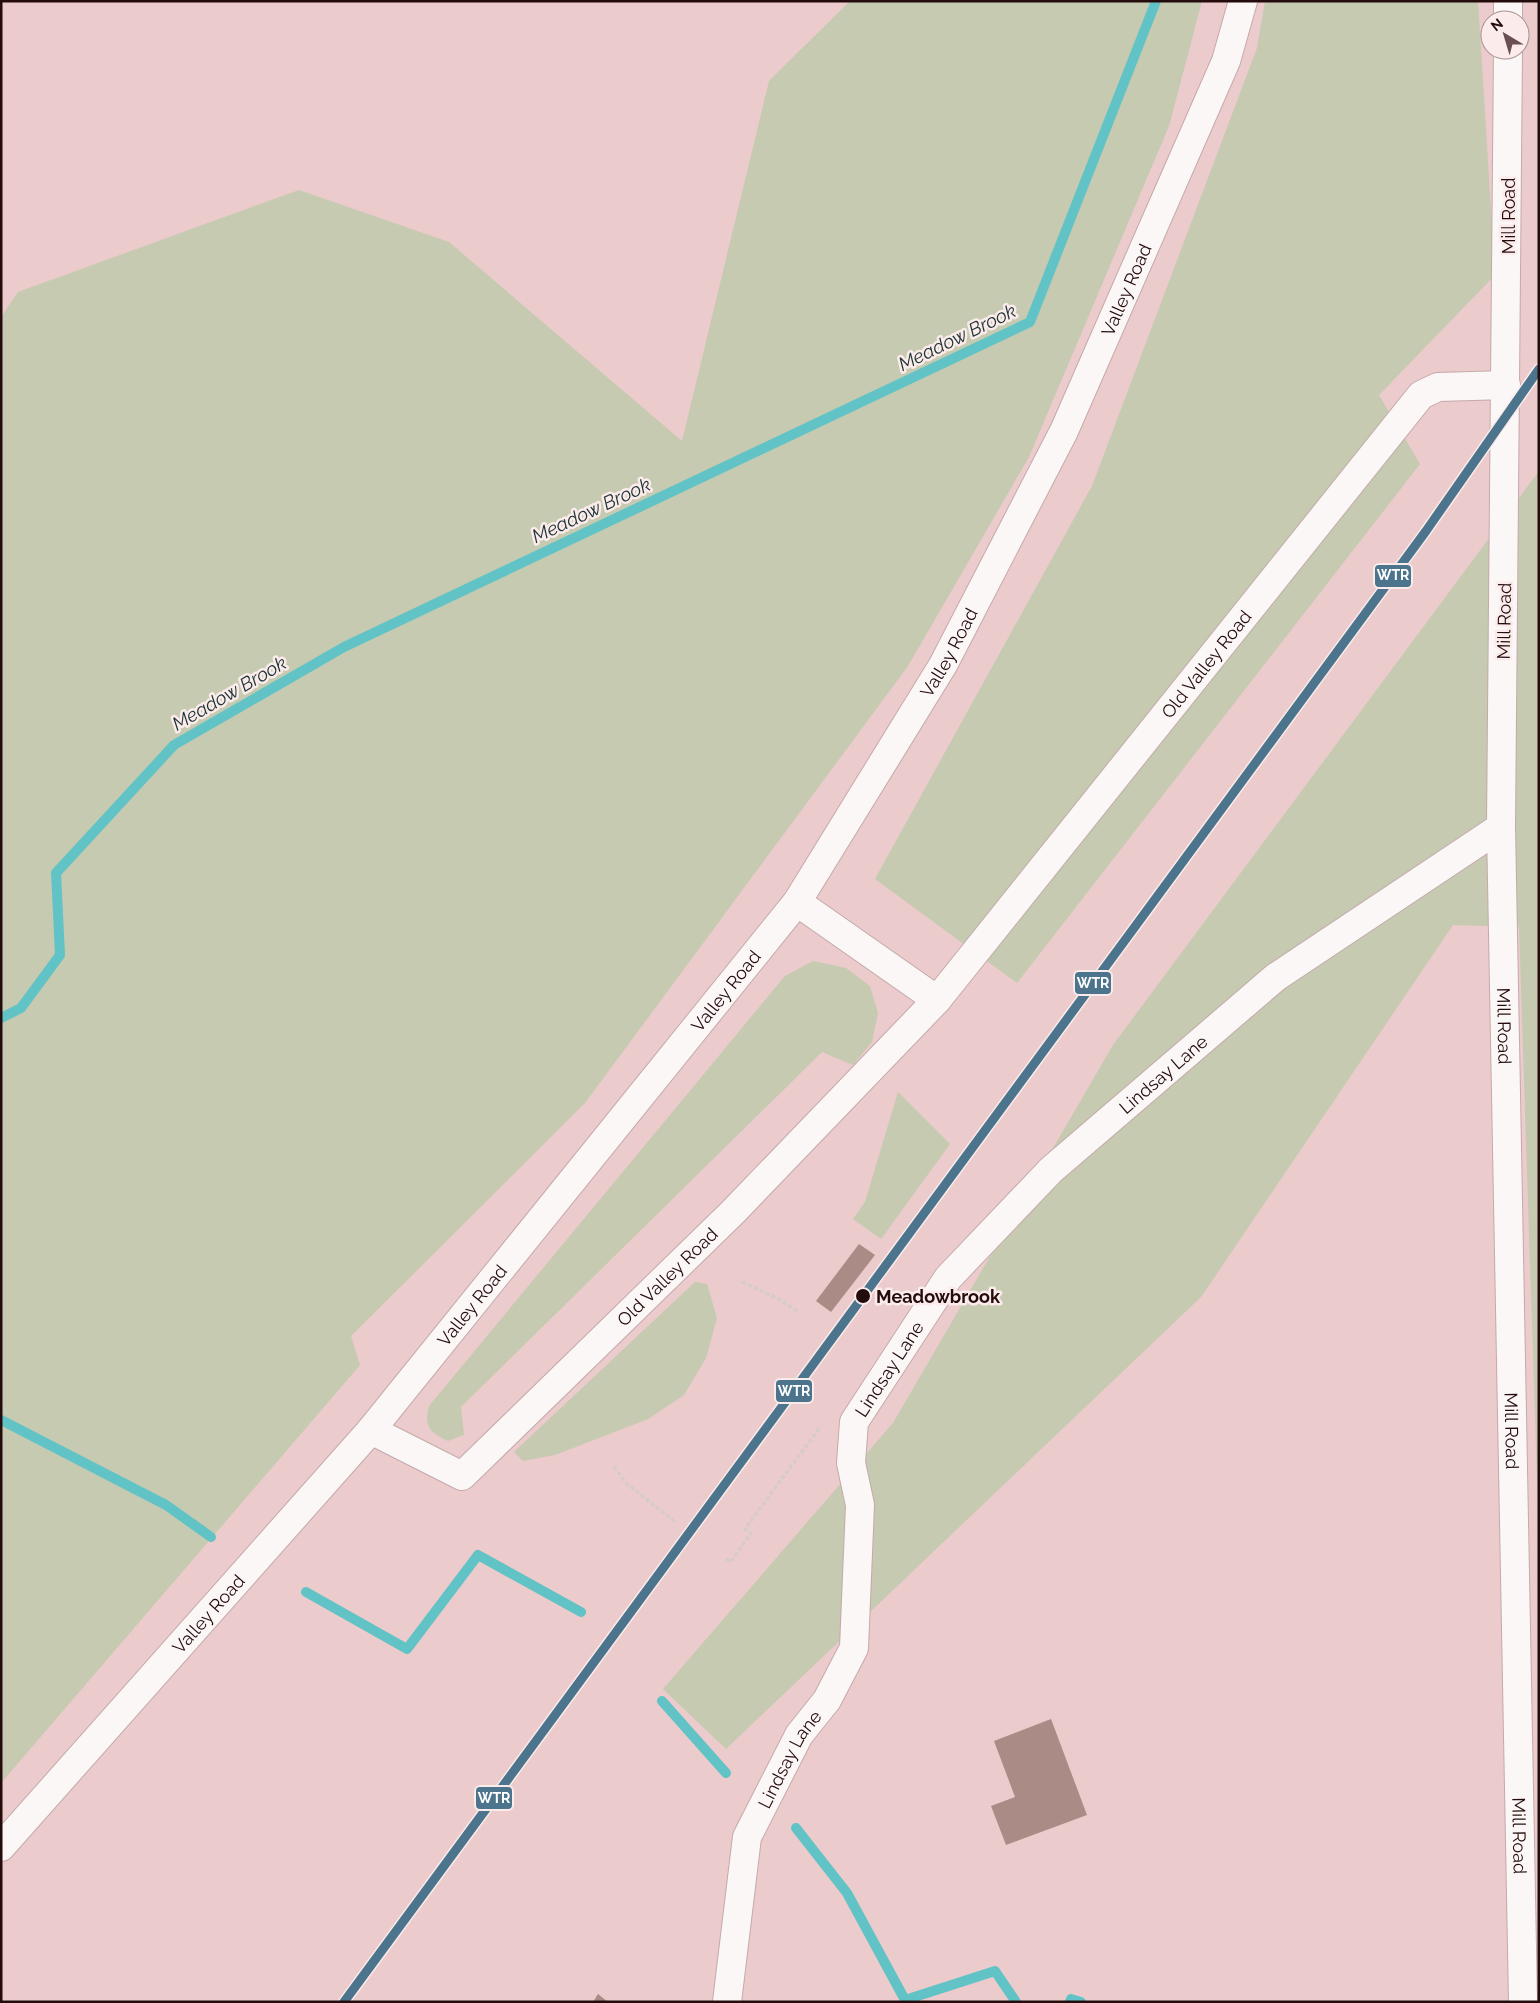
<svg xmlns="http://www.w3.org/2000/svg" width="1540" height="2003" font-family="Raleway,sans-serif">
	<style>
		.green { fill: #c5cab0 }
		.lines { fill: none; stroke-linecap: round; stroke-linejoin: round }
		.stream { stroke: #62c3c6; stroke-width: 10 }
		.building { fill: #aa8b86 }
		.minor-casing { stroke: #c5a9aa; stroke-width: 30 }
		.secondary-casing { stroke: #c5a9aa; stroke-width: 30 }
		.path { stroke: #d4cbcb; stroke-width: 3; stroke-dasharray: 4 2.5; stroke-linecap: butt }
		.minor { stroke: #fcf7f7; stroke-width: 28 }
		.secondary { stroke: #fcf7f7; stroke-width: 28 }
		.rail-1-casing { stroke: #fbebeb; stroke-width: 12 }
		.rail-1 { stroke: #4c748c; stroke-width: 9 }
		.stop-dot { fill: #240c0d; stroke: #fbebeb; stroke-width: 2 }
		.labels { text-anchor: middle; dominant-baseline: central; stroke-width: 5; stroke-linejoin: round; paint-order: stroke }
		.street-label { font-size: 18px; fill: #240c0d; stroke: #fbebeb }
		.stop-label { font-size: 18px; font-weight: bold; fill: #240c0d; stroke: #fbebeb; text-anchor: start }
		.water-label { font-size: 19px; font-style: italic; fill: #1b3333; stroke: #fbebeb }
		.line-badge { stroke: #fbebeb; stroke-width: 2 }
		.badge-label { font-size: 14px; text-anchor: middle; font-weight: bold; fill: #fff }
	</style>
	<rect width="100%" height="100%" fill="#ebcbcb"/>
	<g class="green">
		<polygon points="850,1 1202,1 1169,126 1029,457 908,666 585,1103 351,1336 360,1365 1,1783 1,317 18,292 299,190 449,242 682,441 769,81"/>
		<polygon points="1265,1 1478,1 1495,275 1379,395 1420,464 1017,983 875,879 1092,486 1257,48"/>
		<polygon points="1539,471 1539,1539 1519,927 1453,925 1201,1297 726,1749 663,1689 893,1423 1113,1045"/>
		<path d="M 813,961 L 846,968 L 870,986 L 878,1013 L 872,1042 L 853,1065 L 822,1052 L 461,1407 L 464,1435 L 448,1441 C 429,1432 424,1427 429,1406 L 785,976 Z"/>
		<polygon points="898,1092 950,1144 881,1239 853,1219 865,1202"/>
		<polygon points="695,1282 707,1284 717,1318 706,1358 684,1395 648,1419 555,1455 523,1461 514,1452"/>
	</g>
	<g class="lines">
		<g class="stream">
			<polyline points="1,1018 21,1008 60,955 56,873 174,745 344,647 1030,322 1156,1"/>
			<polyline points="1,1420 166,1505 211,1537"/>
			<polyline points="306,1592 407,1649 478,1555 581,1612"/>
			<polyline points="662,1701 726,1773"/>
			<polyline points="796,1828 847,1893 905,2000 995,1971 1016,2002"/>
			<polyline points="1070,2002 1071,1999 1081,2002"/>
		</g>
	</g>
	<g class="building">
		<polygon points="859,1244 875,1255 831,1312 816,1301"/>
		<polygon points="1051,1719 1087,1815 1006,1845 991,1806 1015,1797 994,1741"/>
		<polygon points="598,1994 608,2002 593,2002"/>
	</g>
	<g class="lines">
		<g class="minor-casing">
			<g id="minor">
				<polyline points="1508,20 1508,1"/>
				<path id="s1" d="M 1508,50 L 1501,827 L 1523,2002"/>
				<polyline points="797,902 937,1000"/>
				<path id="s2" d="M 371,1430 L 462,1476 L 733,1212 L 937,1000 L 1421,395 L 1438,387 L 1506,385"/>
				<path id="s3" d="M 727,2002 L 747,1837 L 799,1735 L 827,1700 L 854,1648 L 860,1505 L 851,1463 L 854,1422 L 948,1278 L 1051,1170 L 1276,977 L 1501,827"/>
			</g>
		</g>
		<g class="secondary-casing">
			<g id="secondary">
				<path id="s4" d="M 1,1847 L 371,1430 L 797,902 L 943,665 L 1064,431 L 1226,61 L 1243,1"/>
			</g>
		</g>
		<g class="path">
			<polyline points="742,1282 781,1300 797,1311"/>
			<polyline points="614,1467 626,1483 675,1522"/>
			<polyline points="726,1559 731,1562 751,1533 745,1529 821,1426"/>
		</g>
		<use href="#minor" class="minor"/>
		<use href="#secondary" class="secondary"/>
		<g class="rail-1-casing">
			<polyline id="rail-1" points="344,2002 1426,531 1539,369"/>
		</g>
		<use href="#rail-1" class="rail-1"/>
	</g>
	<circle class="stop-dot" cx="863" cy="1296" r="8"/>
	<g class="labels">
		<g class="street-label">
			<text transform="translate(1508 216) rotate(-90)">Mill Road</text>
			<text stroke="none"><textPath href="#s4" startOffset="1932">Valley Road</textPath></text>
			<text transform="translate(1504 621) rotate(-89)">Mill Road</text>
			<text stroke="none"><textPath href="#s4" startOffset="1528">Valley Road</textPath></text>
			<text stroke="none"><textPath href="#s2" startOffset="1205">Old Valley Road</textPath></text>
			<text stroke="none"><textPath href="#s4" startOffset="1122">Valley Road</textPath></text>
			<text stroke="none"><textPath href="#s1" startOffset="976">Mill Road</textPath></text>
			<text stroke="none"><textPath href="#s3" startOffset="1080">Lindsay Lane</textPath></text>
			<text stroke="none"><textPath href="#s2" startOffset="388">Old Valley Road</textPath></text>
			<text stroke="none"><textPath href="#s4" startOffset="718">Valley Road</textPath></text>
			<text stroke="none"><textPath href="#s3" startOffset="675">Lindsay Lane</textPath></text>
			<text stroke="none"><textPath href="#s1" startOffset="1381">Mill Road</textPath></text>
			<text stroke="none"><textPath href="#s4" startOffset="312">Valley Road</textPath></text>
			<text stroke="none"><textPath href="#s3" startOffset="255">Lindsay Lane</textPath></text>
			<text stroke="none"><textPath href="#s1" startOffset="1786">Mill Road</textPath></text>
		</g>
		<g class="stop-label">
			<text x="876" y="1296">Meadowbrook</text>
		</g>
		<g class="water-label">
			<text transform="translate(957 337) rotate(-26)">Meadow Brook</text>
			<text transform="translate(591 510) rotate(-25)">Meadow Brook</text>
			<text transform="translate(229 693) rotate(-30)">Meadow Brook</text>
		</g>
	</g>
	<g class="line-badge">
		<rect x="1374" y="564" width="38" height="24" rx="5" fill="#4c748c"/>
		<rect x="1074" y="971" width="38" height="24" rx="5" fill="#4c748c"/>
		<rect x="775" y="1379" width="38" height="24" rx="5" fill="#4c748c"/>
		<rect x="475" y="1786" width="38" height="24" rx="5" fill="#4c748c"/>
	</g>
	<g class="badge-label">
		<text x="1393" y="580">WTR</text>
		<text x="1093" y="988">WTR</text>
		<text x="794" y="1396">WTR</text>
		<text x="494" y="1803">WTR</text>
	</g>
	<rect width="1540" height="2003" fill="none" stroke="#240c0d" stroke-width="5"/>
	<g transform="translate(1505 35) rotate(322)"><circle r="24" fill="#fbebeb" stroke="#a59292"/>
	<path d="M0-4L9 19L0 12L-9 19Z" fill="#6a4f50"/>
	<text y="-8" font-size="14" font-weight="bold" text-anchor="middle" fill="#240c0d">N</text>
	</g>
</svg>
